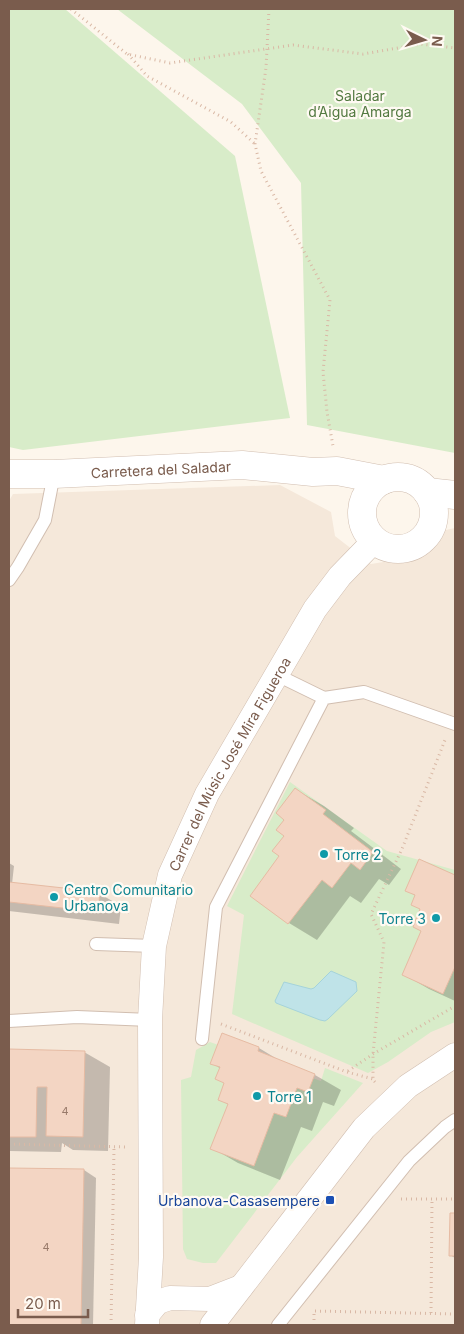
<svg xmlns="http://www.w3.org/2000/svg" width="464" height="1334" font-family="Inter,sans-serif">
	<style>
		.residential { fill: #f5e8da }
		.green { fill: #d8ecc9 }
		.water { fill: #bfe3e8; stroke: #a5d3da }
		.shadow { fill: #0003 }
		.building { fill: #f3d5c3; stroke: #e6bba3 }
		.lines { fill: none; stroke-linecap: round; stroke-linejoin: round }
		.service-casing { stroke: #d1beb0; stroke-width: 14 }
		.minor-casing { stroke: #d1beb0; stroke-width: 25 }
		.tertiary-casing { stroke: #d1beb0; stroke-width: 29 }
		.path { stroke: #d9b8a5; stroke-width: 3; stroke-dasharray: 1 4; stroke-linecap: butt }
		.service { stroke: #fff; stroke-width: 12 }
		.minor { stroke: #fff; stroke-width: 24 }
		.tertiary { stroke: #fff; stroke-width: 28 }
		.culture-dot { fill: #0f9aa8; stroke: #fffaf3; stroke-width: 2 }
		.transit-dot { fill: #1a4fb4; stroke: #fffaf3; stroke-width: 2 }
		.labels { text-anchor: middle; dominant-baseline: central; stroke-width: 4.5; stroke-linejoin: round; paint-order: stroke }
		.number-label { font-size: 11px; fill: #987a6a }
		.park-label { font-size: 14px; fill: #537a41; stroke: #fffaf3 }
		.street-label { font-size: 14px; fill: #7a5c4d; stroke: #fffaf3 }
		.culture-label { font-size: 14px; fill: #0d838f; stroke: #fffaf3; text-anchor: start }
		.transit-label { font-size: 14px; fill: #164399; stroke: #fffaf3; text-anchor: end }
	</style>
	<rect width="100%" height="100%" fill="#fdf6ec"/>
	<polygon class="residential" points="280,485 331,512 335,536 371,564 408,558 441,531 455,528 455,1325 9,1325 9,501 13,494"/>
	<g class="green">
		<polygon points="9,9 65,9 235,156 290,418 23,450 9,447"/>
		<polygon points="117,9 455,9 455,453 307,425 301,183 242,104"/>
		<polygon points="290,782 387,851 455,870 455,1022 431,1032 388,1062 368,1073 232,1014 244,915 227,906"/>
		<polygon points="210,1042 321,1081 325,1068 363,1083 297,1157 216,1263 203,1263 187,1259 183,1249 181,1080 191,1077 196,1050"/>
	</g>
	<polygon class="water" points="331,971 356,982 357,991 328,1019 325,1021 320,1020 276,1003 275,1001 284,982 311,989 314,988"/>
	<g class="shadow">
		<polygon points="295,789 324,806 354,828 351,831 401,869 389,885 379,879 361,903 350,896 317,940 289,923 252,895 281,856 286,835 286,819"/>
		<polygon points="420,861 455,877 455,1001 429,989 403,974 422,931 422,910 416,896 406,890"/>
		<polygon points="9,863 14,866 12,884 100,894 121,906 119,924 9,911"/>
		<polygon points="259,1048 282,1062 315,1075 341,1090 334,1106 323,1102 312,1131 301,1127 280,1180 238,1163 212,1148 229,1105 219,1099 226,1084 221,1069 212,1063"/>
		<polygon points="9,1050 84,1052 110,1067 108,1151 73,1150 62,1143 61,1152 9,1151"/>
		<polygon points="9,1169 84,1170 96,1178 93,1325 9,1325"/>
		<polygon points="451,1215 455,1215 455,1258 450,1255"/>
	</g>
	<g class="building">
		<polygon points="295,788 326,810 323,814 373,852 360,870 351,863 332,888 322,880 288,924 250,896 279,856 272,851 284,836 276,830 284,820 276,813"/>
		<polygon points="419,859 455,875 455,967 443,994 402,975 421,931 413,927 420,909 411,905 415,895 405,891"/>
		<polygon points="9,882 100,892 98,912 9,902"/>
		<polygon points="222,1033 259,1047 258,1051 315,1074 308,1092 297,1088 286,1117 274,1113 254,1166 210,1149 228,1104 218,1100 224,1083 215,1079 220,1067 210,1064"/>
		<polygon points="9,1049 85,1051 83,1137 46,1136 47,1087 37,1087 36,1137 9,1137"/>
		<polygon points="9,1168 84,1169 81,1325 9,1325"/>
		<polygon points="450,1213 455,1213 455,1256 449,1256"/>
	</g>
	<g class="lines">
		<g class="service-casing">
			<g id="service">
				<polyline points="9,580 18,567 45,520 54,474"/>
				<polyline points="277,675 324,698"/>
				<polyline points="96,944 154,946"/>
				<polyline points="9,1021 77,1017 150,1020"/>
				<polyline points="202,1039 216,907 324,698 364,692 455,724"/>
				<polyline points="278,1325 409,1161 445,1127 455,1120"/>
			</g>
		</g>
		<g class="minor-casing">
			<g id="minor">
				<polyline points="147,1315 158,1302 170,1298 210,1299 241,1287"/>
				<path id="s1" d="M 147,1325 L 151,1257 L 150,1020 L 154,946 L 170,875 L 207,794 L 315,609 L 340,576 L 374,541"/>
				<polyline points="212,1325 364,1128 408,1086 455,1055"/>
			</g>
		</g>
		<g class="tertiary-casing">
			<g id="tertiary">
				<path id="s2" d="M 9,474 L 54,474 L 242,465 L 313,472 L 337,471 L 384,480"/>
				<circle cx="398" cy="513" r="36"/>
				<polyline points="427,492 455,495"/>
			</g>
		</g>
		<g class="path">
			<polyline points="71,9 127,54 170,63 293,45 363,54 421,44 455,48"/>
			<polyline points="269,9 266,68 255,144 261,171 330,300 323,372 327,412 333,446"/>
			<polyline points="128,54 147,76 231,122 255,144"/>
			<polyline points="98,908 129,912"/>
			<polyline points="221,1024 347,1072 373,1079"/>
			<polyline points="348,1071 373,1054 455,1006"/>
			<polyline points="375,1082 373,1080 373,1054 384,942 371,914 402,849 445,740"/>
			<polyline points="9,1144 128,1147"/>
			<polyline points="401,1199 455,1199"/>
			<polyline points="431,1313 432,1199"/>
			<polyline points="111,1325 114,1147"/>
			<polyline points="314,1325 314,1311 455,1314"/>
		</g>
		<use href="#service" class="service"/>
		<use href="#minor" class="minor"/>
		<use href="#tertiary" class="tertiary"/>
	</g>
	<g class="culture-dot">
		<circle cx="324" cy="854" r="5"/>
		<circle cx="54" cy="897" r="5"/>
		<circle cx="436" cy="918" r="5"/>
		<circle cx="257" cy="1096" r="5"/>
	</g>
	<rect class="transit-dot" x="325" y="1195" width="10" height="10" rx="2.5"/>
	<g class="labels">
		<g class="number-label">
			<text x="65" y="1111">4</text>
			<text x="46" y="1247">4</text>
		</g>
		<g class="park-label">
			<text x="360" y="95">Saladar<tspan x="360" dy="16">d’Aigua Amarga</tspan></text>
		</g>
		<g class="street-label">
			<text stroke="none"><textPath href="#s2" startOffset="152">Carretera del Saladar</textPath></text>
			<text stroke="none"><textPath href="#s1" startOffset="578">Carrer del Músic José Mira Figueroa</textPath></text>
		</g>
		<g class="culture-label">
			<text x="334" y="854">Torre 2</text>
			<text x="64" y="889">Centro Comunitario<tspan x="64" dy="16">Urbanova</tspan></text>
			<text x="426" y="918" text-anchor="end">Torre 3</text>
			<text x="267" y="1096">Torre 1</text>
		</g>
		<g class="transit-label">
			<text x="320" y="1200">Urbanova-Casasempere</text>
		</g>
	</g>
	<rect width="464" height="1334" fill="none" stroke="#7a5c4d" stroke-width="20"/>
	<g transform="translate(424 40) rotate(95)" stroke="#fffaf3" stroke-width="4" paint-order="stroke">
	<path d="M0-4L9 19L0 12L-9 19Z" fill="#7a5c4d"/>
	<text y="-8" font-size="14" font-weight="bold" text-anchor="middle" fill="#7a5c4d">N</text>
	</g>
	<path d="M18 1309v8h70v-8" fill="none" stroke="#7a5c4d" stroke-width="2.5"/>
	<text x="25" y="1309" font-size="15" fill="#7a5c4d" stroke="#fffaf3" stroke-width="4" paint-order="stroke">20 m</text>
</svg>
